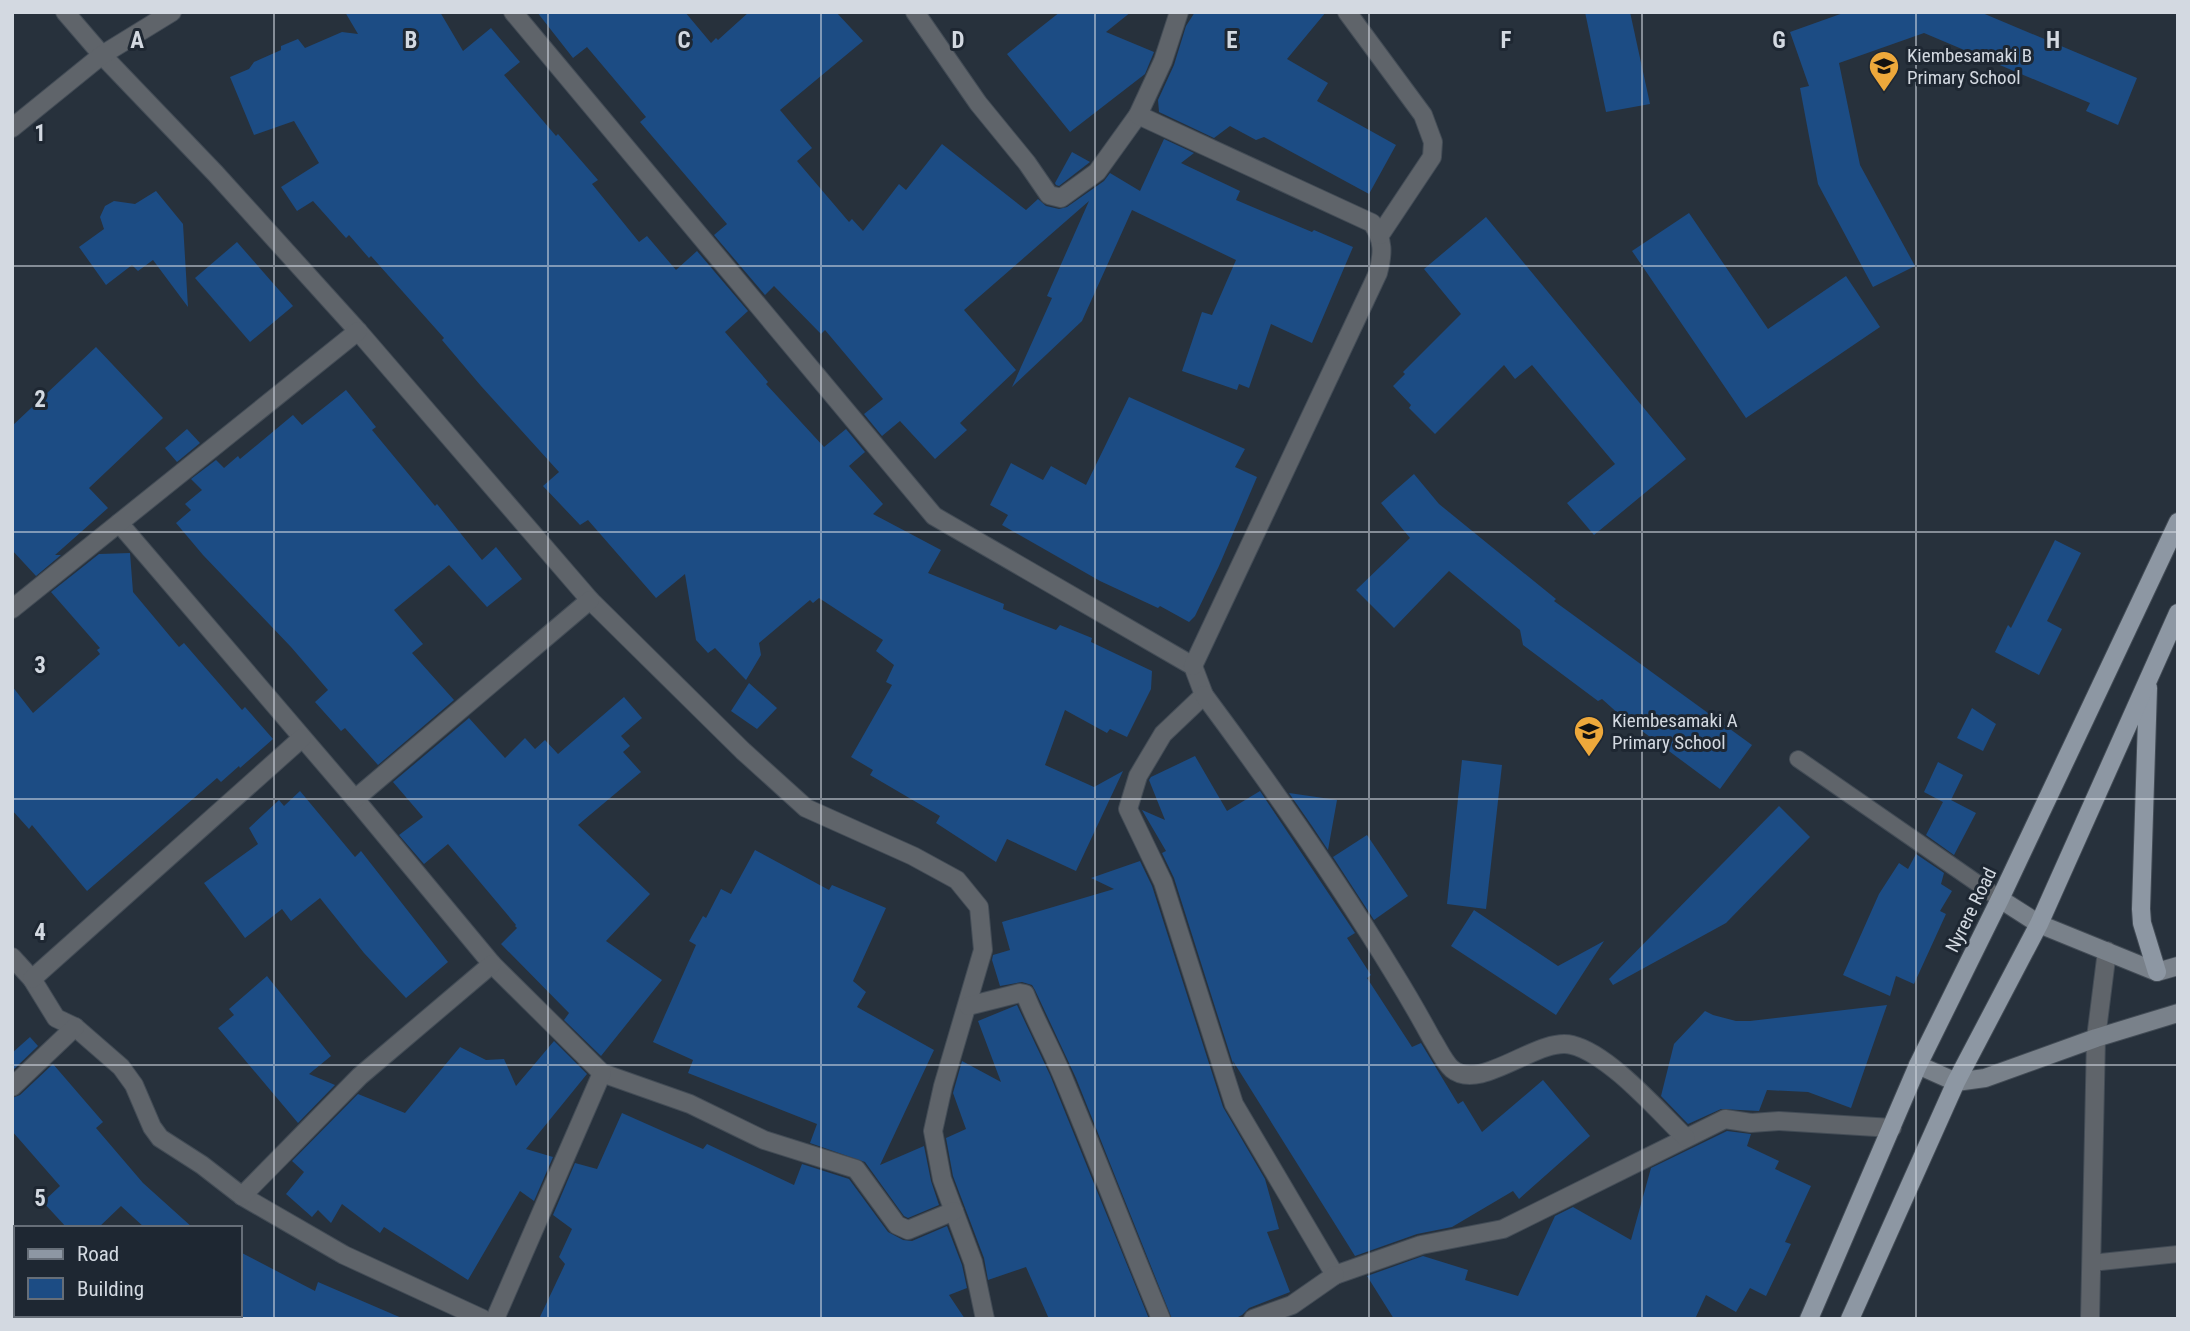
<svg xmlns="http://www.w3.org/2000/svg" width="2190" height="1331" font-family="'Roboto Condensed',sans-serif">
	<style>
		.building { fill: #1c4c84 }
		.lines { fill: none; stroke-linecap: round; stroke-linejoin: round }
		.service-casing { stroke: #434c56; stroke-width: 18 }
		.minor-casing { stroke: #434c56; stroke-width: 20 }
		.tertiary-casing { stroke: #434c56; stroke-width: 20 }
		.secondary-casing { stroke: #434c56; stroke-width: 20 }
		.primary-casing { stroke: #434c56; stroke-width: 20 }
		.service { stroke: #5f646a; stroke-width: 16 }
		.minor { stroke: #5f646a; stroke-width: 18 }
		.tertiary { stroke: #5f646a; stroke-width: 18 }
		.secondary { stroke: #79818a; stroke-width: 18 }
		.primary { stroke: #8d97a3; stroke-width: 18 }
		.grid { fill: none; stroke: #d3d9e1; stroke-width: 2; stroke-opacity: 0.55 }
		.labels { text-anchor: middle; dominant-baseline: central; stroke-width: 6; stroke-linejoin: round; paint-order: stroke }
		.poi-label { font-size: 19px; fill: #d3d9e1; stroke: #1e2732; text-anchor: start }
		.street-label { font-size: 19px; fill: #d3d9e1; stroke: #1e2732 }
		.grid-label { font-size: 23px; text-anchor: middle; font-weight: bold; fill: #d3d9e1; stroke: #1e2732; stroke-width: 6; stroke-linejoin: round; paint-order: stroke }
	</style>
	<rect width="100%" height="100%" fill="#27313c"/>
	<g class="building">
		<polygon points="345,12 440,12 463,51 491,28 520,62 504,75 556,136 558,134 598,180 592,184 639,242 647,236 676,270 697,251 748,311 725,332 768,382 766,384 824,447 846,429 865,452 849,466 883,504 873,514 941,550 928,573 1004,604 1003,609 1056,630 1060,625 1092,638 1091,642 1152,671 1151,689 1127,737 1110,729 1107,733 1065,710 1045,765 1094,787 1123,771 1076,871 1007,839 996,862 936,823 940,816 870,775 873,770 851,757 892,685 886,682 894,665 876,651 883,640 819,598 813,603 810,600 759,643 761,655 746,680 715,648 708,653 696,640 685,574 656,598 588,520 580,525 543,486 559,472 481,386 442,340 444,338 371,256 369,258 349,235 346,238 313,201 297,211 281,187 319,163 294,121 254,135 230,77 249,69 254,62 281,50 281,46 298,39 305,48 342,32 358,34"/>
		<polygon points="537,12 685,12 711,43 716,38 718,40 749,12 836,12 863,41 780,110 812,148 797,161 849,222 852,219 863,231 899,184 906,190 942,144 1026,210 1038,199 1046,206 1059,209 1067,207 1104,181 1110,173 1140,191 1164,139 1194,153 1181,163 1240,191 1236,200 1312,232 1314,230 1353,247 1312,343 1271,324 1249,388 1239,384 1237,390 1182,371 1202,312 1212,315 1236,260 1132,210 1082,321 1012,387 1052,298 1047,296 1089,201 964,310 1016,370 960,423 967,430 935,459 900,421 882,436 864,414 883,399 825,330 821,334 774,286 765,295 714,235 727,224 640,122 646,117 587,47 573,58"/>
		<polygon points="1060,12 1131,12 1106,32 1154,52 1145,74 1070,132 1007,54"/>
		<polygon points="1195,12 1326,12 1287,59 1328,83 1317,101 1396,145 1369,194 1264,137 1256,140 1230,126 1214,138 1159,112 1158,100 1174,65 1186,26"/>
		<polygon points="1585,12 1630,12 1650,104 1606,112"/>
		<polygon points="1846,12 1980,12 2137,78 2118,125 2086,111 2090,103 1924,33 1839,63 1860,165 1915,266 1873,287 1818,184 1800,88 1809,86 1790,32"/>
		<polygon points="1072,152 1090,162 1059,186 1056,185 1055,183"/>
		<polygon points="156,191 183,224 188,307 153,260 138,271 132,265 106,285 79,247 104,229 100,217 105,206 114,201 135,204"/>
		<polygon points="1689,213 1768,329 1846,276 1880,327 1746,418 1632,251"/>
		<polygon points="1486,217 1686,459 1594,535 1567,503 1615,464 1532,365 1515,379 1504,365 1435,434 1409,408 1411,405 1393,386 1405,374 1403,372 1461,314 1424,269"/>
		<polygon points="237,242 293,306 250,342 195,278"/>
		<polygon points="96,347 163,418 89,488 108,508 55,555 61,555 36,576 12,550 12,426"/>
		<polygon points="346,390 376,427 372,430 435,506 437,504 482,560 496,547 522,579 487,607 449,565 394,610 423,644 412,653 454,700 378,765 345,728 341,731 315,702 328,690 291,647 203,555 176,523 191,510 185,504 202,490 191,479 216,460 224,468 238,456 240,459 293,415 302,425"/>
		<polygon points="1129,397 1245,449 1235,467 1257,477 1219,566 1195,616 1189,622 1160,606 1158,608 1100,581 1002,525 1008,515 990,505 1011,463 1043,480 1051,466 1086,485"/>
		<polygon points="187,429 200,443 177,462 165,448"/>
		<polygon points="1414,474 1439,504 1556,599 1554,601 1752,745 1720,789 1642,731 1640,727 1621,716 1602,699 1598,701 1523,645 1520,630 1449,571 1394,628 1356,590 1410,538 1381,503"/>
		<polygon points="2055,540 2081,553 2047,621 2062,629 2039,675 1995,652 2008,625 2011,628"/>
		<polygon points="130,553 133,592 179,647 184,643 242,710 245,707 273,739 240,768 239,766 221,782 217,778 87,891 32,825 29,829 12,810 12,686 33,713 100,654 97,650 100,648 51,592 99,554"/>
		<polygon points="749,683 777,708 757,729 731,711"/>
		<polygon points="624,697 642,718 621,736 630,746 623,752 641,772 578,825 650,894 606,941 662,980 601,1056 564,1020 569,1013 501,944 517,928 515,926 516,925 448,844 424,864 399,835 423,817 393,782 469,718 505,758 525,738 535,749 545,740 558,754"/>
		<polygon points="1972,708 1996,724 1983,751 1957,738"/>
		<polygon points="1195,756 1227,811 1260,791 1355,933 1347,938 1371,975 1367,978 1412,1047 1421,1043 1458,1104 1463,1101 1482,1132 1543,1080 1590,1136 1519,1199 1513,1191 1452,1227 1417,1234 1355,1256 1233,1061 1236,1073 1174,878 1162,853 1166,851 1142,810 1165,820 1149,780 1151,777"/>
		<polygon points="1462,760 1502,765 1486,909 1447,904"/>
		<polygon points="1938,762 1963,775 1951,800 1976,813 1954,855 1926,835 1943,802 1924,792"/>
		<polygon points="300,791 355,857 361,851 448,962 406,998 364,953 320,898 291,921 282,909 245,938 204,883 258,844 249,828 279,800 284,806"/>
		<polygon points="1289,793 1337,800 1328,850 1312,826"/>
		<polygon points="1779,806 1810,837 1726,923 1613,985 1609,979"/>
		<polygon points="1367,835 1408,896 1374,920 1333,857"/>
		<polygon points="755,850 829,890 832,885 886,908 853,981 866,992 857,1007 934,1050 880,1165 924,1146 931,1181 939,1205 908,1218 904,1216 865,1162 810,1143 817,1124 688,1073 693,1060 653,1042 696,945 689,941 703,916 706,918 721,889 731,894"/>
		<polygon points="1916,854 1944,873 1941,884 1952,891 1940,911 1946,914 1914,984 1896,976 1890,996 1843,975 1879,894 1899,863 1908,869"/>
		<polygon points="1140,861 1152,886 1223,1107 1265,1179 1279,1229 1267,1232 1290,1292 1249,1308 1242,1315 1234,1319 1172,1319 1076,1078 1035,990 1032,985 1022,982 1000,986 992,960 993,955 1010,950 1002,922 1114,889 1091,878"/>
		<polygon points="1474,910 1558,966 1604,941 1556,1015 1451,946"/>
		<polygon points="267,976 331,1056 309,1074 335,1085 298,1123 218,1028 234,1015 229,1009"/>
		<polygon points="1017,1005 1050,1075 1149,1319 1049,1319 1026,1267 988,1280 984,1258 953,1176 946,1138 966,1129 953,1093 962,1061 1001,1082 978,1021"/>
		<polygon points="1887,1005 1851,1108 1808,1092 1767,1090 1759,1111 1721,1109 1688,1124 1661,1096 1674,1044 1705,1011 1713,1015 1736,1021 1750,1021"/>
		<polygon points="30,1037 38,1046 12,1071 12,1053"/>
		<polygon points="554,1041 587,1074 526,1149 553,1157 534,1201 520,1191 468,1280 384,1227 380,1233 342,1204 331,1223 318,1210 312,1217 286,1194 304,1172 292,1161 358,1094 405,1113 460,1047 486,1060 504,1059 516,1086"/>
		<polygon points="53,1064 103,1122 96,1128 143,1183 193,1228 145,1228 121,1206 98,1228 67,1228 43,1202 60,1186 12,1131 12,1098 20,1095"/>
		<polygon points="622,1113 703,1149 707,1144 794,1185 802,1164 849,1179 888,1232 903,1240 912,1241 947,1226 962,1265 967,1288 949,1295 965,1319 539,1319 565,1264 559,1257 572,1229 553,1215 575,1163 597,1169"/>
		<polygon points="1727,1131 1751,1134 1747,1146 1779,1161 1775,1169 1811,1186 1785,1242 1791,1244 1766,1296 1750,1288 1736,1312 1706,1295 1695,1319 1394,1319 1367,1276 1423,1256 1468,1270 1465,1280 1518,1296 1555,1216 1573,1207 1631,1240 1651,1168"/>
		<polygon points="240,1252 315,1291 318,1282 404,1319 240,1319"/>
	</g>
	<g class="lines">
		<g class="service-casing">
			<g id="service">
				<polyline points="1798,759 2000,899"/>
				<polyline points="2091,1263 2178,1254"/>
			</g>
		</g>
		<g class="minor-casing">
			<g id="minor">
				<polyline points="65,12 102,55 216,174 358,331 590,600 743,751 806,808 913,856 957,880 979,907 983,950 943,1086 933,1131 942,1179 973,1262 985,1319"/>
				<polyline points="513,12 934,516 1193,666 1204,695 1163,734 1138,776 1128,809 1163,882 1234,1104 1335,1275 1421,1245 1503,1229 1725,1119 1751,1123 1779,1121 1892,1128"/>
				<polyline points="915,12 978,103 1027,163 1049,195 1061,198 1097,172 1138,115"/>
				<path d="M 1179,12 L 1163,61 L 1138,115 L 1372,223 C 1384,240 1383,254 1378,273 L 1193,666"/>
				<polyline points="1347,12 1423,115 1433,142 1432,157 1380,235"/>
				<polyline points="119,523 355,799 492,964 602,1073 690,1104 764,1140 856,1169 897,1225 908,1230 954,1211"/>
				<polyline points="12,609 358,331"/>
				<path d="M 1204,695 C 1271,785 1336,878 1395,975 C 1408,996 1420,1017 1432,1039 C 1438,1048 1444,1062 1452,1069 C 1481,1093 1538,1036 1572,1045 C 1609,1054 1658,1111 1686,1138"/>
				<polyline points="355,799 590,600"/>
				<polyline points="12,957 32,979 56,1018 75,1027 121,1067 134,1085 152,1127 160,1138 202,1165 242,1196 344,1255 483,1319"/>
				<polyline points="32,979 302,738"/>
				<path d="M 968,1006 L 1020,993 L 1025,994 C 1037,1024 1053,1052 1065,1082 C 1098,1161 1128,1240 1161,1319"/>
				<polyline points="12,1087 75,1027"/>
				<polyline points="242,1196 360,1076 492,964"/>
				<polyline points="495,1319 602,1073"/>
				<polyline points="1253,1319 1292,1305 1335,1275"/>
			</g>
		</g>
		<g class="tertiary-casing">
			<g id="tertiary">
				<polyline points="12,128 102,55 172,12"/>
				<polyline points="2090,1319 2096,1038 2107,951"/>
			</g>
		</g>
		<g class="secondary-casing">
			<g id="secondary">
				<polyline points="2000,899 2039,924 2157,972 2178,966"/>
				<polyline points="1918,1065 1956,1082 1985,1078 2096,1038 2178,1013"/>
			</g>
		</g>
		<g class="primary-casing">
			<g id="primary">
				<polyline points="2148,688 2141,909 2142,923 2157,972"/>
				<polyline points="1809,1319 1918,1065 2000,899 2178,522"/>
				<polyline points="1850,1319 1956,1082 2039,924 2178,613"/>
			</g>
		</g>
		<use href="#service" class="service"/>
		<use href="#minor" class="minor"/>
		<use href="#tertiary" class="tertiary"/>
		<use href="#secondary" class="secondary"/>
		<use href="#primary" class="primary"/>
	</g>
	<path class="grid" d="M 274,12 L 274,1319M 548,12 L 548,1319M 821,12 L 821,1319M 1095,12 L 1095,1319M 1369,12 L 1369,1319M 1642,12 L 1642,1319M 1916,12 L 1916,1319M 12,266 L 2178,266M 12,532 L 2178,532M 12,799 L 2178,799M 12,1065 L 2178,1065"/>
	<defs>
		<g id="school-pin" transform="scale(1.575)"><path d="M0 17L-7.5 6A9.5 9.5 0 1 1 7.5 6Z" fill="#eda83b" stroke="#1e2732"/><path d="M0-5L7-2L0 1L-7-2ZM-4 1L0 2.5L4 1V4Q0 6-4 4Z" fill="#111"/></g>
	</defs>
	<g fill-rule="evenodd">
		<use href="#school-pin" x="1884" y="66"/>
		<use href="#school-pin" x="1589" y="731"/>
	</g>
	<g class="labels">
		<g class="poi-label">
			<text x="1907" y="55">Kiembesamaki B<tspan x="1907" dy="22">Primary School</tspan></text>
			<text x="1612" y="720">Kiembesamaki A<tspan x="1612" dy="22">Primary School</tspan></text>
		</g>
		<g class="street-label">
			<text transform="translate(1971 910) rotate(-64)">Nyrere Road</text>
		</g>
	</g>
	<g class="grid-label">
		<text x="137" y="48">A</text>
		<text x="411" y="48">B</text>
		<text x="684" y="48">C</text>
		<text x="958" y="48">D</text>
		<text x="1232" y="48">E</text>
		<text x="1506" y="48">F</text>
		<text x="1779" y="48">G</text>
		<text x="2053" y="48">H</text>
		<text x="40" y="141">1</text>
		<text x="40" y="407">2</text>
		<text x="40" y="673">3</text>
		<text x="40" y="940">4</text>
		<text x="40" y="1206">5</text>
	</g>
	<rect width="2190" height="1331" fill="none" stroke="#d3d9e1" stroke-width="28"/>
	<rect x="14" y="1226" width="228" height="91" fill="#1e2732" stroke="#666e78" stroke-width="2"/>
	<rect x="28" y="1249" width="35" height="10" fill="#8d97a3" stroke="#666e78" stroke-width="2"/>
	<text x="77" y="1261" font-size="21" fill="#d3d9e1">Road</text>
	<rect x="28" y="1278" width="35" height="21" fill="#1c4c84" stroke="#666e78" stroke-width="2"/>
	<text x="77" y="1296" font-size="21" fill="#d3d9e1">Building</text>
</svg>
